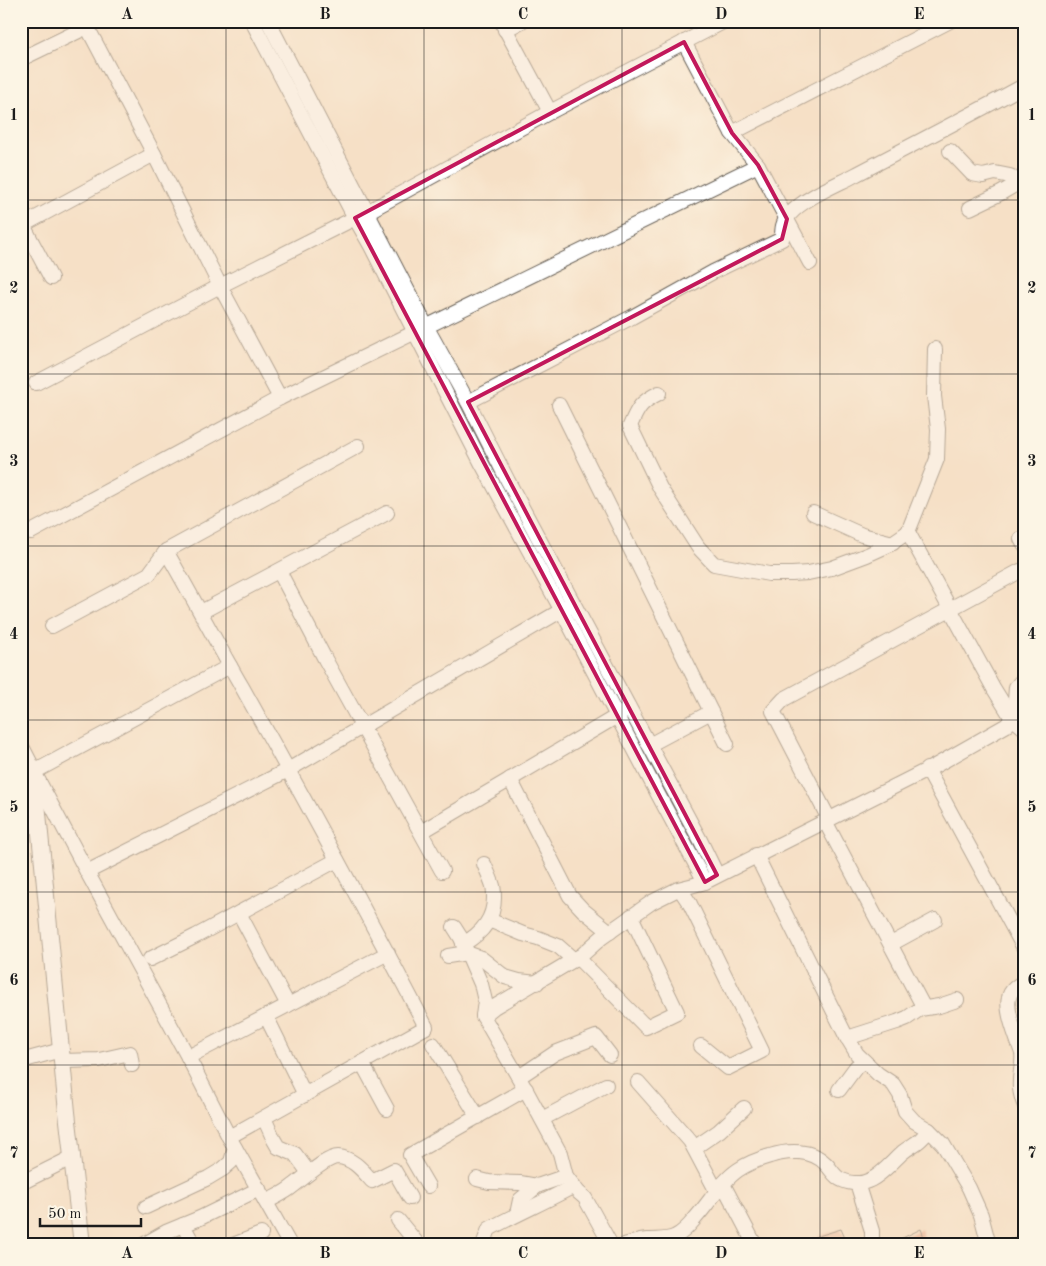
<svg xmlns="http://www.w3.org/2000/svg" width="1046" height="1266" font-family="'Old Standard TT',serif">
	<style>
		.building { fill: #e5a080 }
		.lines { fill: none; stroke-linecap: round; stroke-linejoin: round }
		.minor-casing { stroke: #686158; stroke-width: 16 }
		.tertiary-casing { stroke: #686158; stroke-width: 18 }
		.minor { stroke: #fff; stroke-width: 14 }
		.tertiary { stroke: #fff; stroke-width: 16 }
		.marked { fill: none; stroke: #c2185b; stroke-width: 4; stroke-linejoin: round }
		.grid { fill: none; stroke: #1c1c1c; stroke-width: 1; stroke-opacity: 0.55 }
		.neatline { fill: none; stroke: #1c1c1c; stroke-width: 2 }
		.grid-label { font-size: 16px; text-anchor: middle; font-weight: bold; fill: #1c1c1c }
	</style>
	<rect width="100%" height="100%" fill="#fcf5e5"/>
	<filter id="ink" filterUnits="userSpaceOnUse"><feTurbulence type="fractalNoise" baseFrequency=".02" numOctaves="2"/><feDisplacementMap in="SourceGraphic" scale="10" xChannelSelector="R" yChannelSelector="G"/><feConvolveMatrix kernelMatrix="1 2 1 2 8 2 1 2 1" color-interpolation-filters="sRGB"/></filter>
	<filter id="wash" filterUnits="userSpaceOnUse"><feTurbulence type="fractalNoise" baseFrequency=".0096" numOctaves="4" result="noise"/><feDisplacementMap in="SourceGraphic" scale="20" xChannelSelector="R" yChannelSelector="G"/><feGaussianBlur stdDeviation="1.12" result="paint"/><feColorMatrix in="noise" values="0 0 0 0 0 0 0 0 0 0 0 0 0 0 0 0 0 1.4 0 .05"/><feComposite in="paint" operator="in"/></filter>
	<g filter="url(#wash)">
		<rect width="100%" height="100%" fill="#f6e0c6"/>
		<g id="blocks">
			<g class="building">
				<polygon points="841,1229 848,1245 811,1245 809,1239"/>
				<polygon points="921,1229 924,1237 911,1245 888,1245"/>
			</g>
		</g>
	</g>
	<g filter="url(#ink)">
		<use href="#blocks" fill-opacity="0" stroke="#686158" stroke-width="1"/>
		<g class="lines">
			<g class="minor-casing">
				<g id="minor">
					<polyline points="84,21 154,154 220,286 280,398"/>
					<polyline points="252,21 355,218 371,246 482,464 562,611 652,783 705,882 933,767 1007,725 1014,715 1016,687 1025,677"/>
					<polyline points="268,21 426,326 468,402 508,481 700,840 717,875"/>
					<polyline points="501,21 550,112"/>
					<polyline points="505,30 522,21"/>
					<polyline points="684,42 732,133 758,165 810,263"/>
					<polyline points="21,59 87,27"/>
					<polyline points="732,133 950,21"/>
					<polyline points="950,151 972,174 983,176 995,173 1010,176 1019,182"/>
					<polyline points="970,208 1001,193 1025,179"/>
					<polyline points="23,225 51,278"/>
					<polyline points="21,226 154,154"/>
					<polyline points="935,349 934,396 938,429 937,459 908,532 994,689 1012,718 1025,729"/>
					<polyline points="36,383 220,286 367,212 550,112 725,21"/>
					<path d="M 659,393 C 641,402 638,407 630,426 L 660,488 L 698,547 L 714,564 L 769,574 L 792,574 L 808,573 L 832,568 L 867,555 L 889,545 L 908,532"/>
					<path d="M 468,402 L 632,317 L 713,272 L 782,239 C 782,228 782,223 790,214 C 804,198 836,185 855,175 C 912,145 969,116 1025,85"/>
					<polyline points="559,405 727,744"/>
					<polyline points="813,513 862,535 893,543"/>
					<polyline points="31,532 280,398 758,165"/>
					<polyline points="1021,539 1025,546"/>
					<polyline points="279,571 325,659 442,871"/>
					<polyline points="201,612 387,513"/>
					<polyline points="52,626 149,574 166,551"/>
					<polyline points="230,666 34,772 87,872 188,1057 229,1137 290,1245"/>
					<polyline points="649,745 711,712"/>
					<polyline points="927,769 1025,950"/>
					<polyline points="510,779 570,896 583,910 610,932"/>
					<polyline points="21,802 36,796"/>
					<polyline points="829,819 773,711 784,699 1020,571"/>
					<polyline points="825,821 924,1008"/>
					<polyline points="421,832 624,712"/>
					<polyline points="756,855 845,1034 857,1054 878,1074 893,1084 900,1095 905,1111 914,1121 929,1130 943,1144 969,1188 981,1215 989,1245"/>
					<polyline points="87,872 288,770 569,606"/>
					<polyline points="680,889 690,904 762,1051 728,1068 701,1046"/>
					<polyline points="239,913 288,1005"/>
					<polyline points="489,920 523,934 538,938 558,946 574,960"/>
					<polyline points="454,927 461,938 481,984 485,1001 483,1016 527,1092 560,1153 566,1176 578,1192 585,1198 611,1245"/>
					<path d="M 463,944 C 481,934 494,919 494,898 C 494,894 494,890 493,886 C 491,879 487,871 484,864"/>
					<polyline points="891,944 935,920"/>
					<polyline points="448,956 467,953 481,958 505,977 519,981 537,983"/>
					<polyline points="578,958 646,1027 677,1012 631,916"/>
					<polyline points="150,959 196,936 337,860"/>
					<path d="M 1025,981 C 1018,985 1010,990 1009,998 C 1005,1011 1018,1041 1022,1053 C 1023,1059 1022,1064 1021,1070 C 1019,1084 1019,1092 1025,1106"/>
					<polyline points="266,1016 305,1095"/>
					<polyline points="483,1016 494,1007 582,955 601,938 652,902 678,889 694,885 705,882"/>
					<polyline points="847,1038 897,1022 907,1018 920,1009 939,1006 957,1000"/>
					<polyline points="433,1044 478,1117"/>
					<polyline points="188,1057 388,953"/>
					<polyline points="21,1061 61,1050"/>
					<polyline points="62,1061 99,1060 130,1053 132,1065"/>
					<polyline points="362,1063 387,1109"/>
					<polyline points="519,1077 555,1053 596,1037 610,1055"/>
					<polyline points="638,1082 690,1141 717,1192"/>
					<polyline points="839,1090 856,1067 864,1061"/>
					<polyline points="264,1118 274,1140 278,1147 295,1154 309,1173"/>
					<polyline points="542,1119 606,1085"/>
					<path d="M 229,1137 L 426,1027 C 367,913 305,800 242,687 C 216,642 192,596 166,551 L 358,446"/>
					<polyline points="694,1148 719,1131 744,1108"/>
					<polyline points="477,1179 489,1182 520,1183 537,1186 566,1176"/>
					<polyline points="21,1183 73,1157"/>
					<polyline points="857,1183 872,1231 872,1245"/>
					<polyline points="723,1184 755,1245"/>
					<polyline points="428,1186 410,1155 526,1089"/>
					<path d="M 266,1202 C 275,1197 285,1193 293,1186 C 303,1179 326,1157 338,1157 C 353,1158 363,1171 372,1181 L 394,1170 L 410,1198"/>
					<polyline points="146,1207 208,1178 223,1169 231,1162 235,1148"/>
					<polyline points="517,1214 520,1200 537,1186"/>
					<polyline points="398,1220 416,1242 410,1245"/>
					<polyline points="183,1225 190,1238 195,1245"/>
					<polyline points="143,1245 166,1232 200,1218 259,1189"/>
					<polyline points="233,1245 261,1234"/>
					<path d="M 483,1245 L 489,1229 C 517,1214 546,1201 574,1186"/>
					<path d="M 624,1245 C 631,1243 639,1241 647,1240 C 656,1239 668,1241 676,1236 C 686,1231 691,1223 698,1215 C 711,1200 722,1181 738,1170 C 747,1164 759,1159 770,1156 C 788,1150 812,1149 826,1164 C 832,1170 834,1177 842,1180 C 870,1192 885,1168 903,1152 C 909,1147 916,1144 921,1139 C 924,1136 927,1133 929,1130"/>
					<polyline points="1014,1245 1025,1242"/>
				</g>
			</g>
			<g class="tertiary-casing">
				<polyline id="tertiary" points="21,747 34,772 67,1112 82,1245"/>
			</g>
			<use href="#minor" class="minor"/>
			<use href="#tertiary" class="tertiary"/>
		</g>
	</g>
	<path d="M0 0H1046V1266H0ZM 684,42 L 732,133 L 758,165 L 787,219 L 782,239 L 468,402 L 717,875 L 705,882 L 355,218 Z" fill="#f6e0c6" fill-opacity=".55" fill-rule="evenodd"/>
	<path class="marked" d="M 684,42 L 732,133 L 758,165 L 787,219 L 782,239 L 468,402 L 717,875 L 705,882 L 355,218 Z"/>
	<path class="grid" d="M 226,21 L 226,1245M 424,21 L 424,1245M 622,21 L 622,1245M 820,21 L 820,1245M 21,200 L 1025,200M 21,374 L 1025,374M 21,546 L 1025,546M 21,720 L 1025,720M 21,892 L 1025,892M 21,1065 L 1025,1065"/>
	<rect width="1046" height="1266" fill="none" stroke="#fcf5e5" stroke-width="55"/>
	<path d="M40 1218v8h101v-8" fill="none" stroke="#1c1c1c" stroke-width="2.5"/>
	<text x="48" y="1218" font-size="15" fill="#1c1c1c" stroke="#fcf5e5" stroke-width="4" paint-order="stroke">50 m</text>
	<rect x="28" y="28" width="990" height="1210" class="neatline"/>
	<g class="grid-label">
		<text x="127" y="19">A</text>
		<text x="325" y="19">B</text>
		<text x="523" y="19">C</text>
		<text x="721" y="19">D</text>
		<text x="919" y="19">E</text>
		<text x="14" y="120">1</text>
		<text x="1032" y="120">1</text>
		<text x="14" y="293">2</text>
		<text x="1032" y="293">2</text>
		<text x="14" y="466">3</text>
		<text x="1032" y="466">3</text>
		<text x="14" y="639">4</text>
		<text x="1032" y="639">4</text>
		<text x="14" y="812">5</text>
		<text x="1032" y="812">5</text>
		<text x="14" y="985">6</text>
		<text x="1032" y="985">6</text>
		<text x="14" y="1158">7</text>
		<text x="1032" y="1158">7</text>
		<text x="127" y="1258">A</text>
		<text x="325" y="1258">B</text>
		<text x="523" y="1258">C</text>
		<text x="721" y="1258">D</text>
		<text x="919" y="1258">E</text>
	</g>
</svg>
